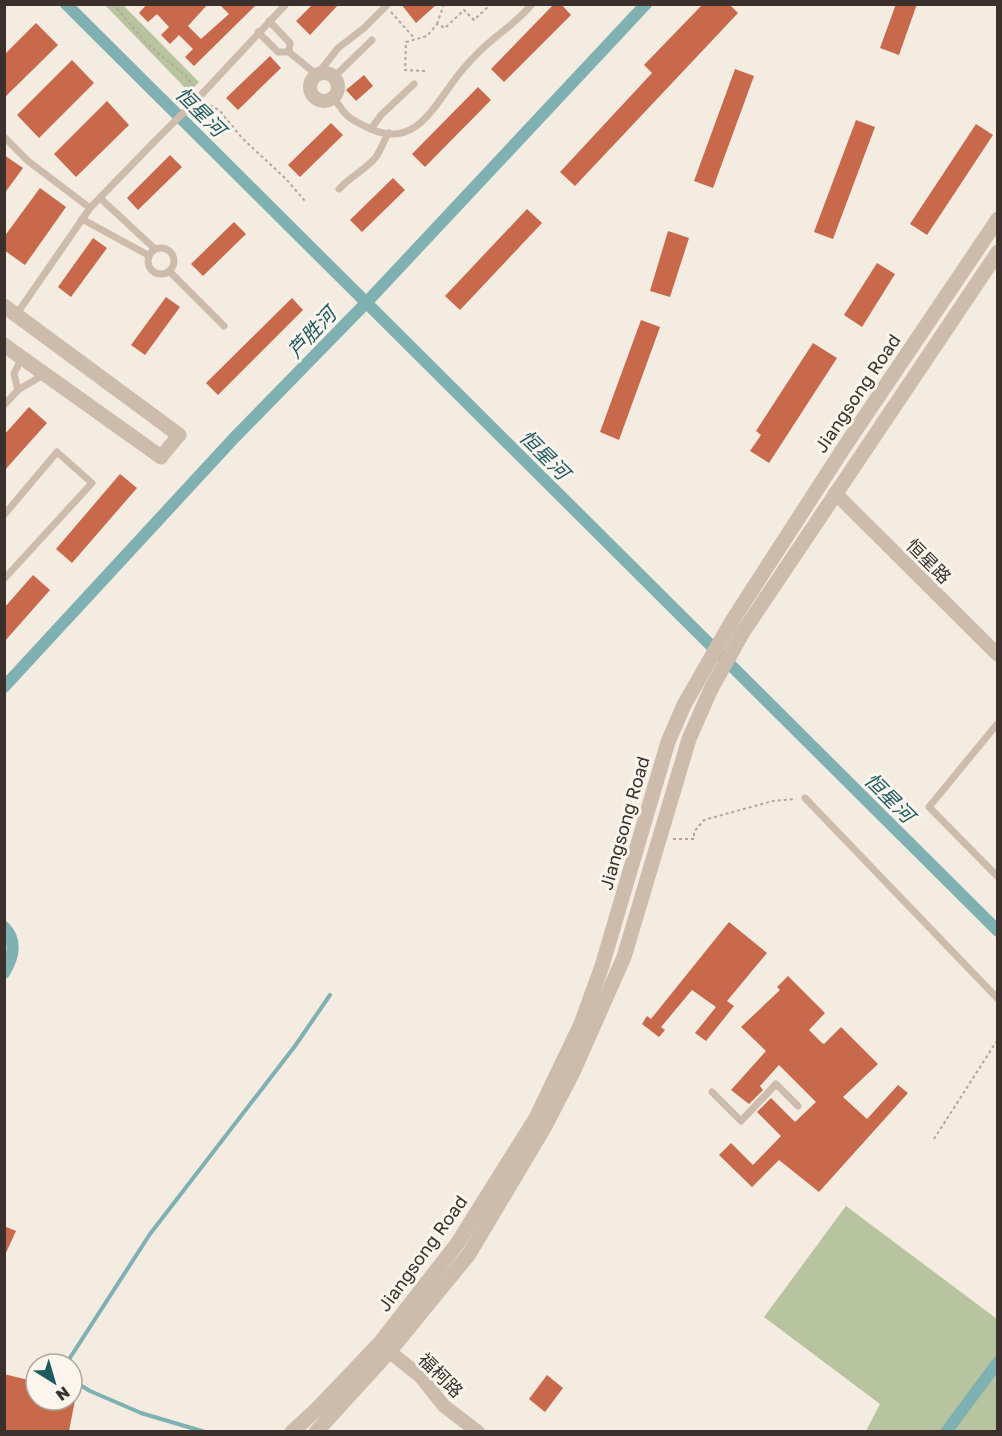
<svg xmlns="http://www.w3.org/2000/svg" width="1002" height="1436" font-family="'Golos Text','Noto Sans SC',sans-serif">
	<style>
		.green { fill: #b8c4a0 }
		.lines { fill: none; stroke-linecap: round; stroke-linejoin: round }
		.stream { stroke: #7fb0b2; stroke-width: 4 }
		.canal { stroke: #7fb0b2; stroke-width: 12 }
		.building { fill: #c8694b }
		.path { stroke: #b9a596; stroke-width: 2; stroke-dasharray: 3 3; stroke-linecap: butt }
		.service { stroke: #cdbbac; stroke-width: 7 }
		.minor { stroke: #cdbbac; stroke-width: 14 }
		.tertiary { stroke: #cdbbac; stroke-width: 15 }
		.service-bridge { stroke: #cdbbac; stroke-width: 7 }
		.labels { text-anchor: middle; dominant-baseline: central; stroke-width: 6; stroke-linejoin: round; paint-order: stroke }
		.street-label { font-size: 18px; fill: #3b302b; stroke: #fbf5ee }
		.water-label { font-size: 20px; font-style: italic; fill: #1f5a5e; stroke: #fbf5ee }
	</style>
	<rect width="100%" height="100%" fill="#f4ebe1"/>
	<g class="green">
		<polygon points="105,5 123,5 199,82 189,92"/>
		<polygon points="846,1206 997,1319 997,1431 866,1431 880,1404 764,1317"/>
	</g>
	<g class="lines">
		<g class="stream">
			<polyline points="66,1364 150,1234 295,1046 330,995"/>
			<polyline points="72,1380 90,1391 141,1413 205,1432"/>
		</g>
		<g class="canal">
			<polyline points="66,4 998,931"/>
			<polyline points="4,687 235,437 366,303 646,4"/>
			<path d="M 4,927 C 18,941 13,958 4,973"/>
			<polyline points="946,1432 998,1362"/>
		</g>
	</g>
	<g class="building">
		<polygon points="147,4 208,4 188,26 201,39 229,14 219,4 257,4 194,66 185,57 193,49 179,35 170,44 161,35 169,27 157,14 148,22 139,13"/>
		<polygon points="313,4 339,4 310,35 296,21"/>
		<polygon points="401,4 437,4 416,23"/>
		<polygon points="554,4 561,4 571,15 504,82 491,69"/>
		<polygon points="703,4 729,4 738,13 575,186 560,172 652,73 644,65"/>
		<polygon points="896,4 917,4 899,55 880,48"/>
		<polygon points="36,23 58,45 4,98 5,54"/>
		<polygon points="270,56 281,68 238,110 226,98"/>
		<polygon points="72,60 94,83 39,138 17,115"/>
		<polygon points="735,69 754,76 713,188 694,181"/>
		<polygon points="364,75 373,86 356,101 346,90"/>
		<polygon points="478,87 491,100 425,167 412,154"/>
		<polygon points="107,101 129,125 76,177 54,154"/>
		<polygon points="856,120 875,127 833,239 814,232"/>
		<polygon points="331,123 343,135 300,177 288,165"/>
		<polygon points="976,124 993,135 927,235 910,224"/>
		<polygon points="4,155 23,168 4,194"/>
		<polygon points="170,155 182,167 138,210 127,198"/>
		<polygon points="393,178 405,190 362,232 350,220"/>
		<polygon points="40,188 66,207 25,265 4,250 4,237"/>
		<polygon points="527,209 542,223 460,310 445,296"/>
		<polygon points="234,222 246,234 203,276 191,264"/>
		<polygon points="668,231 689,238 670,297 650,291"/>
		<polygon points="93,238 107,248 71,297 58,287"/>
		<polygon points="877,263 895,274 862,327 844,315"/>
		<polygon points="166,297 180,307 145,355 131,345"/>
		<polygon points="292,298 303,310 218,395 206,383"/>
		<polygon points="641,320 660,327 619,440 600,432"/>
		<polygon points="813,343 837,358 769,463 750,451 761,435 756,431"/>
		<polygon points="29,407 47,423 4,471 4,435"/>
		<polygon points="120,474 137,488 72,563 56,549"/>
		<polygon points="33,575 50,590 4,642 4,608"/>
		<polygon points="729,922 767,953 727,1001 734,1006 706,1041 695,1033 716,1007 692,990 661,1027 665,1030 659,1037 642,1024 647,1016 651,1019"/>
		<polygon points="788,976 825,1013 809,1030 822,1043 824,1044 841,1027 878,1064 843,1097 867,1119 898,1085 908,1093 819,1192 779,1160 752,1187 719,1155 731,1143 753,1165 781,1136 757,1112 771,1098 795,1122 816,1102 779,1065 760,1086 763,1090 749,1104 731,1090 766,1051 741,1027 780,990 777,987"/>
		<polygon points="4,1226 16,1231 4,1257"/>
		<polygon points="4,1374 36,1382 36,1400 75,1400 69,1431 4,1431"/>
		<polygon points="547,1375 563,1388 545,1412 529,1399"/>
	</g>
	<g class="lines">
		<g class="path">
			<polyline points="113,4 145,42 187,77 194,88"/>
			<polyline points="391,12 415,39"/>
			<polyline points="437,24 444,4"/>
			<polyline points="425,71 405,70 406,42 427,36 437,24 445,28 464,10 474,20 491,4"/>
			<polyline points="205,102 220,111 242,138 286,179 305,201"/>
			<polyline points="673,839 694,839 694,832 704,820 773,801 796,799"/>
			<polyline points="934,1139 998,1039"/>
		</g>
		<g class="service">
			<polyline points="269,21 290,43 289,52"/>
			<polyline points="258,32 278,52 289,52 317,75 338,48 364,28 388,4"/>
			<polyline points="334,77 372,40"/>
			<polyline points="202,94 286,4"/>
			<path d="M 334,98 C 347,118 349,119 371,129 C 413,148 432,110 453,82 C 460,72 469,62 477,54 C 494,36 516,24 532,4"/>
			<polyline points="371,129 381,115 414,84"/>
			<polyline points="4,137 28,161 90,208"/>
			<path d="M 339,189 C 350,177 366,169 375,158 C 381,151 383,141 389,133"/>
			<polyline points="100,198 155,249"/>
			<polyline points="82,219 148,255"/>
			<circle cx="161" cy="261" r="13"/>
			<polyline points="169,271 224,326"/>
			<polyline points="16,315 90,208 154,142"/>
			<polyline points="18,390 14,374 21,359"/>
			<polyline points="4,405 18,390 45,374"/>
			<polyline points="4,515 57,452 92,483 4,579"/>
			<polyline points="998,723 929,807 998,877"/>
			<polyline points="805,798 998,999"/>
			<polyline points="712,1092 741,1121 776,1084 798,1106"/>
		</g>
		<g class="minor">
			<circle cx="324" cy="87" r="14"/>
			<polyline points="161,457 179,435"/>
			<polyline points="835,493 998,655"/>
			<polyline points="381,1345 420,1376 444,1406 478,1432"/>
		</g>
		<g class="tertiary">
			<polyline points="4,306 179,435"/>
			<polyline points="4,345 161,457"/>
			<polyline points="292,1432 318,1408 379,1344 457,1244 536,1118 581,1024 602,966 668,742 684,705 732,621 845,446 998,219"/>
			<polyline points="316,1432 389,1352 469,1254 544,1128 574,1070 624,957 689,739 711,689 743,632 998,252"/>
		</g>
		<polyline class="service-bridge" points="154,142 202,94"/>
	</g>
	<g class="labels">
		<g class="street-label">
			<text transform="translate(857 393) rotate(-56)">Jiangsong Road</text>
			<text transform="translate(929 561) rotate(45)">恒星路</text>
			<text transform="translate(624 823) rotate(-74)">Jiangsong Road</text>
			<text transform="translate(422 1253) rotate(-54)">Jiangsong Road</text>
			<text transform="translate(441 1375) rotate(45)">福柯路</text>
		</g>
		<g class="water-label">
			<text transform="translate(201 111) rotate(45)">恒星河</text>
			<text transform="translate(311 332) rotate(-47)">芦胜河</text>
			<text transform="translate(545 454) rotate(45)">恒星河</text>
			<text transform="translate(890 797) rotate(45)">恒星河</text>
		</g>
	</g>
	<rect width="1002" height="1436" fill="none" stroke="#3b302b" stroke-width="12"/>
	<g transform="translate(54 1382) rotate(143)"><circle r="28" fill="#fbf5ee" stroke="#aea6a0" stroke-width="1.5"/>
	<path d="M0-4.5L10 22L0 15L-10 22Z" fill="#1f5a5e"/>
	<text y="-9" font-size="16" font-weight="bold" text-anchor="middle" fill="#3b302b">N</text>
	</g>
</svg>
